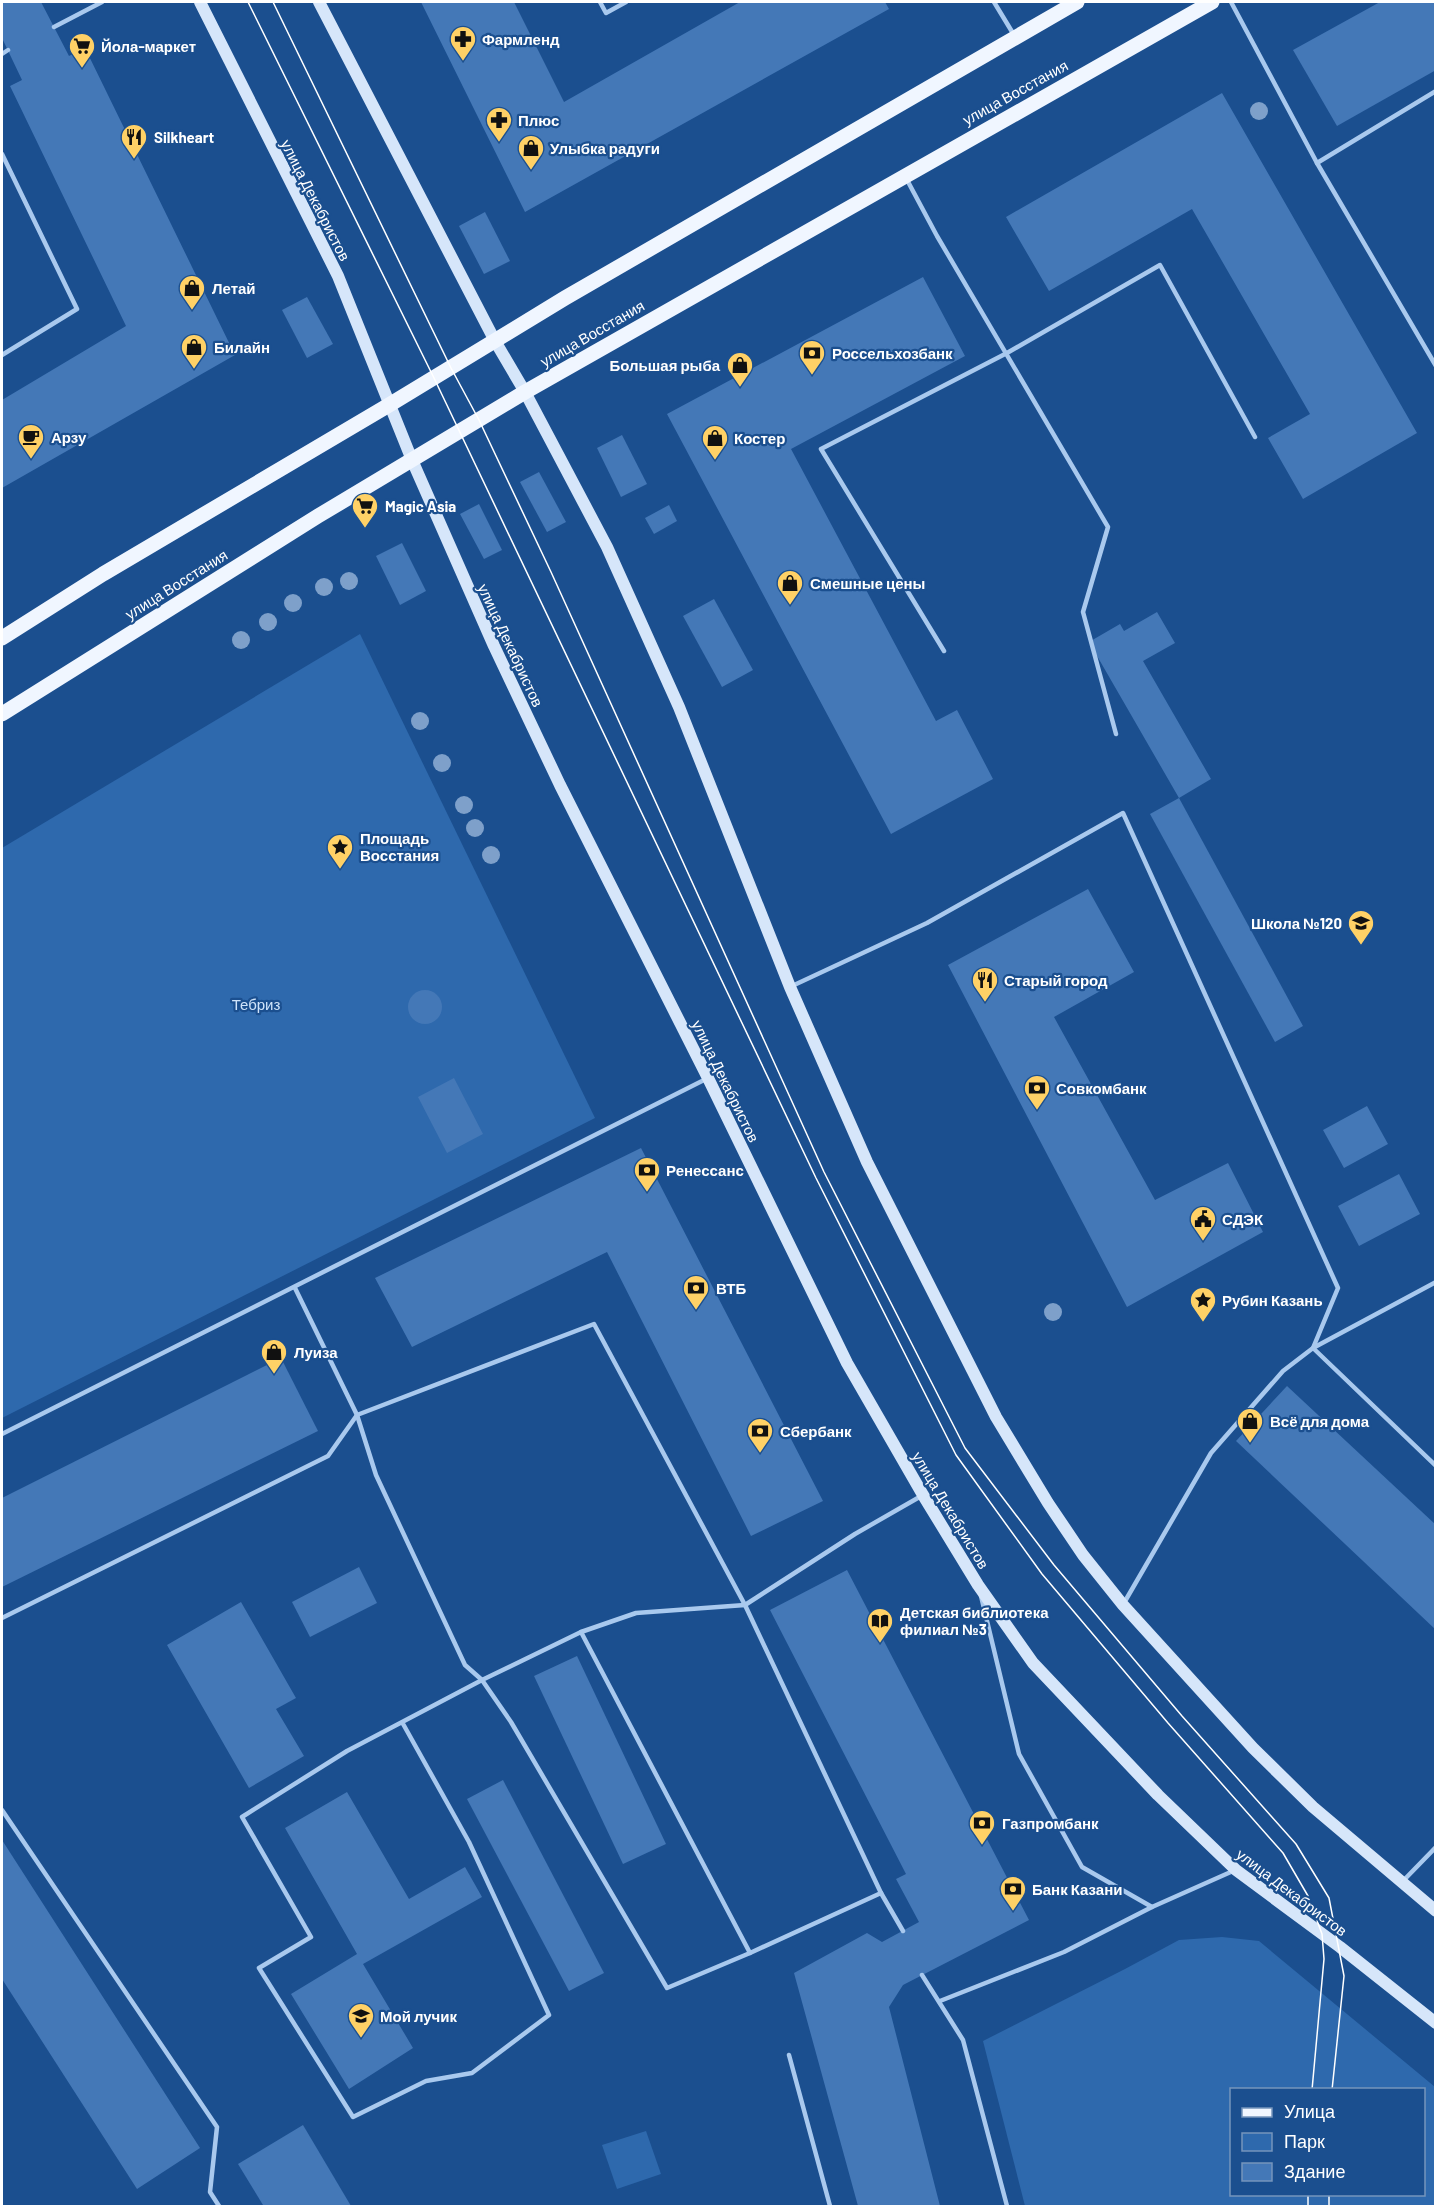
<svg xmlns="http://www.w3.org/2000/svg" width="1437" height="2208" font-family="Barlow,sans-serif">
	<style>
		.green { fill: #2e69ad; fill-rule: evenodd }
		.building { fill: #4478b7 }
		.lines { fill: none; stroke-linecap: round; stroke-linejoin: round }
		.lane { stroke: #a9c9ee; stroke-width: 4.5 }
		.secondary { stroke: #d6e6fa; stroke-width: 12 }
		.primary { stroke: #f0f6ff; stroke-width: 15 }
		.tram { stroke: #fff; stroke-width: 1.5 }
		.tree { fill: #7ea0ca }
		.labels { text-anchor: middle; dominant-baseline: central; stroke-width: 4.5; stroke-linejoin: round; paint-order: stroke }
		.poi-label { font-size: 15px; font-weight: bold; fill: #fff; stroke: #1b4f8f; text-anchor: start }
		.street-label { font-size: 15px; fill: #fff; stroke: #1b4f8f }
		.park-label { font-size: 15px; fill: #cfe3fa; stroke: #1b4f8f }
	</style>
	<rect width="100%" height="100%" fill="#1b4f8f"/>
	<g class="green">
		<polygon points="360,634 595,1118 2,1418 2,848"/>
		<path d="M 1222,1937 L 1259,1941 L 1435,2087 L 1435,2206 L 1025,2206 L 983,2041 L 1125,1969 L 1179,1940 ZM 1232,2090 L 1424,2090 L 1424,2194 L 1232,2194 Z"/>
		<polygon points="646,2131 661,2174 617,2189 602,2145"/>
	</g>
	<g class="building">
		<polygon points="2,2 41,2 69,56 85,48 235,355 2,488 2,400 126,326 10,86 22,80 2,38"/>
		<polygon points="421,2 514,2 564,102 740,2 885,2 889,9 525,212"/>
		<polygon points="1380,2 1436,2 1436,70 1337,126 1293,50"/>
		<polygon points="1222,93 1417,433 1303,499 1268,438 1310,414 1192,209 1049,291 1006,217"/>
		<polygon points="485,212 510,261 484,274 459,226"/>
		<polygon points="923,277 965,356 791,449 936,721 957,710 993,779 891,834 667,414"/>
		<polygon points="307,297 333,344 307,358 282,310"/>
		<polygon points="622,435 647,484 621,497 597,448"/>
		<polygon points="539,472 566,522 547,532 520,482"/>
		<polygon points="479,504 502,550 484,559 460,514"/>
		<polygon points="669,505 677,521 654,534 645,518"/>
		<polygon points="402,543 426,591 400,605 376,556"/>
		<polygon points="714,599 753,670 722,687 683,616"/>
		<polygon points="1157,612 1175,643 1143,661 1211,779 1179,798 1089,642 1120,624 1124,631"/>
		<polygon points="1179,798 1303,1026 1275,1042 1150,814"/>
		<polygon points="1088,889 1134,972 1054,1017 1155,1200 1228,1163 1263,1232 1127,1307 948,965"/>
		<circle cx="425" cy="1007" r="17"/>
		<polygon points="454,1078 483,1134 447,1153 418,1097"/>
		<polygon points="1367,1106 1388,1144 1344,1168 1323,1130"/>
		<polygon points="641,1148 823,1501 751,1536 607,1252 412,1347 375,1278"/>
		<polygon points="1399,1174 1420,1214 1359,1246 1338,1206"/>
		<polygon points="281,1358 318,1431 2,1587 2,1498"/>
		<polygon points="1287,1386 1436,1525 1436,1630 1236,1441"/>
		<polygon points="359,1567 377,1603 310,1637 292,1602"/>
		<polygon points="847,1570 1029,1920 903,1985 889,2007 940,2206 858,2206 794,1973 867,1933 882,1942 919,1922 896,1879 906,1874 770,1610"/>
		<polygon points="241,1602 296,1698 276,1709 304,1756 249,1788 167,1645"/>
		<polygon points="577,1656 666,1844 623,1864 534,1676"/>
		<polygon points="503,1780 604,1973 569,1991 467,1799"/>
		<polygon points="347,1792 409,1899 465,1867 482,1897 363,1964 413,2048 349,2089 291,1994 357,1954 285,1828"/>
		<polygon points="2,1840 200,2148 137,2189 2,1979"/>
		<polygon points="303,2125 351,2206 263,2205 238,2164"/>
	</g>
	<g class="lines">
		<g class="lane">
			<polyline points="600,2 606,13 626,2"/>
			<polyline points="994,2 1014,35"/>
			<polyline points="1231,2 1317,163 1436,366"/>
			<polyline points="54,27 102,2"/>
			<polyline points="2,54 8,50"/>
			<polyline points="2,154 77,309 2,355"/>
			<polyline points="1317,163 1436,91"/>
			<polyline points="906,178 937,236 1108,527 1083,612 1116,734"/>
			<polyline points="944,651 821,449 1007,353 1160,265 1255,437"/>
			<polyline points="792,986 927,923 1123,813 1338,1288 1313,1348 1436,1466"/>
			<polyline points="295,1288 357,1415 376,1475 465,1665 482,1680 581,1632 636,1613 745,1605 855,1534 923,1495"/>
			<polyline points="2,1434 706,1079"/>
			<polyline points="981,1596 1019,1754 1082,1867 1152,1907"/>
			<polyline points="1124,1603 1211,1453 1283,1371 1313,1348 1436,1282"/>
			<polyline points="2,1618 328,1456 357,1415 594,1324 745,1605 881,1893 903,1931"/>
			<polyline points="581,1632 750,1953 881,1893"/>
			<polyline points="402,1722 469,1842 549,2015 472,2073 426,2081 353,2117 259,1968 311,1937 242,1817 347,1751 482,1680 511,1722 667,1988 750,1953"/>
			<polyline points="2,1810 217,2127 210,2192 219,2206"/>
			<polyline points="1402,1882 1436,1847"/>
			<polyline points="922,1975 963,2040 1007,2206"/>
			<polyline points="940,2001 1064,1952 1152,1907 1233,1871"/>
			<polyline points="789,2055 830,2206"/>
		</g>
		<g class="secondary">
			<polyline points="200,2 338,276 412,460 494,646 560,785 708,1078 847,1363 923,1495 978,1585 1033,1663 1158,1795 1236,1870 1340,1947 1436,2023"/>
			<polyline points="319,2 495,341 525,392 607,547 679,707 790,987 867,1162 996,1417 1048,1503 1083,1555 1123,1605 1253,1748 1313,1807 1436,1911"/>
		</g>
		<g class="primary">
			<polyline points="2,638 103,574 389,405 565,298 1077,2"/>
			<polyline points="2,714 318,516 525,392 1212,2"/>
		</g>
		<g class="tram">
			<polyline points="248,2 434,378 816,1178 956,1455 1042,1574 1168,1723 1283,1853 1308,1896 1322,1934 1324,1959 1312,2090"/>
			<polyline points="273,2 451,368 479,420 551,572 824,1172 965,1448 1054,1565 1182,1716 1296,1844 1329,1898 1344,1976 1332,2090"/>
			<polyline points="1308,2206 1308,2194"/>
			<polyline points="1329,2206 1329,2194"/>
		</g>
	</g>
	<g class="tree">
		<circle cx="1259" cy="111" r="9"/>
		<circle cx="349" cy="581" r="9"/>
		<circle cx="324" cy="587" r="9"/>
		<circle cx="293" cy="603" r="9"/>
		<circle cx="268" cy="622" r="9"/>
		<circle cx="241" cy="640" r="9"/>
		<circle cx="420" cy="721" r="9"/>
		<circle cx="442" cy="763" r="9"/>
		<circle cx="464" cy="805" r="9"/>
		<circle cx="475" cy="828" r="9"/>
		<circle cx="491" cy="855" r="9"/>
		<circle cx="1053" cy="1312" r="9"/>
	</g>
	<defs>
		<g id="pharmacy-pin" transform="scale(1.35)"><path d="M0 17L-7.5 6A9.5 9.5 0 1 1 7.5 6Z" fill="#ffd166" stroke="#1b4f8f"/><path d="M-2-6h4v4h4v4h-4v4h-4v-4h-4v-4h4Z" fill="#111"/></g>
		<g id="supermarket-pin" transform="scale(1.35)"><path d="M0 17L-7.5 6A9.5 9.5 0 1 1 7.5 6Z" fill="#ffd166" stroke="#1b4f8f"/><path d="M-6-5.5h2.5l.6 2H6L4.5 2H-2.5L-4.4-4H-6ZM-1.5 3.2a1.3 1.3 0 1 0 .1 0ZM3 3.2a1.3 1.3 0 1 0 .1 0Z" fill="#111"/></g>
		<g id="restaurant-pin" transform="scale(1.35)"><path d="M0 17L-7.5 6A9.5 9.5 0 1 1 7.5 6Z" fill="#ffd166" stroke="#1b4f8f"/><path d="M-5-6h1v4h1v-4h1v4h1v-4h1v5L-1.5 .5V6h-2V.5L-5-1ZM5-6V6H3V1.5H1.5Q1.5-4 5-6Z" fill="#111"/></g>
		<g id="shop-pin" transform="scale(1.35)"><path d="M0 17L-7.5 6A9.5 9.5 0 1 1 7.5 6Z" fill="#ffd166" stroke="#1b4f8f"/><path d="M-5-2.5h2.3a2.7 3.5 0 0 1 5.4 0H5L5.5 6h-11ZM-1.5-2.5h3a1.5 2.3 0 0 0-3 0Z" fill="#111"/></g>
		<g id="bank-pin" transform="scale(1.35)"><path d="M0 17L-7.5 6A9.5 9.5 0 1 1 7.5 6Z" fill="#ffd166" stroke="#1b4f8f"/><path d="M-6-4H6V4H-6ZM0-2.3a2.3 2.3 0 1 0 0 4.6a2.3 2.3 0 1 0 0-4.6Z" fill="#111"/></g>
		<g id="cafe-pin" transform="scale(1.35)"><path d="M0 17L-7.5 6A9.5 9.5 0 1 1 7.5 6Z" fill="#ffd166" stroke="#1b4f8f"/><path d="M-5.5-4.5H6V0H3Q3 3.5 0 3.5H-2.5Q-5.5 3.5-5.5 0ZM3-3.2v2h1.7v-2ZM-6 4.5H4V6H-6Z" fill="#111"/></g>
		<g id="sight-pin" transform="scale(1.35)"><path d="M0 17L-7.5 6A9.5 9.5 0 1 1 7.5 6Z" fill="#ffd166" stroke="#1b4f8f"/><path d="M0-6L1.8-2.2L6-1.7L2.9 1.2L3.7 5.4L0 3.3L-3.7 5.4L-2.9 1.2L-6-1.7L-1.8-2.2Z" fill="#111"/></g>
		<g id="school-pin" transform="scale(1.35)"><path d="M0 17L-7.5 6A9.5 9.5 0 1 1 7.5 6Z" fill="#ffd166" stroke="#1b4f8f"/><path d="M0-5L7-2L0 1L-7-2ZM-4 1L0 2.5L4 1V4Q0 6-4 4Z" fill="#111"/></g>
		<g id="civic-pin" transform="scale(1.35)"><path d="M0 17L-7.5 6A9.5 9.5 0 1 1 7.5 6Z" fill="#ffd166" stroke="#1b4f8f"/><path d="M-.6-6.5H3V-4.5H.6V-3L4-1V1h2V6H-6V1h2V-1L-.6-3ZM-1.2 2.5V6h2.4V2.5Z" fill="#111"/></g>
		<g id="library-pin" transform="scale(1.35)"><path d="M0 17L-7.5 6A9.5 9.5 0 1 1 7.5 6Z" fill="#ffd166" stroke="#1b4f8f"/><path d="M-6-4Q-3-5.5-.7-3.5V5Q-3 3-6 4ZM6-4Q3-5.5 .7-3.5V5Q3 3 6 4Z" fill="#111"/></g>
	</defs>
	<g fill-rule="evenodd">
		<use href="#pharmacy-pin" x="463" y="39"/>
		<use href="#supermarket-pin" x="82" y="46"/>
		<use href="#pharmacy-pin" x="499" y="120"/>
		<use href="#restaurant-pin" x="134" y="137"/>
		<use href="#shop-pin" x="531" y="148"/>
		<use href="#shop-pin" x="192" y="288"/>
		<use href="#shop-pin" x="194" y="347"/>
		<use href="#bank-pin" x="812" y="353"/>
		<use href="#shop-pin" x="740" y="365"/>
		<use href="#cafe-pin" x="31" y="437"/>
		<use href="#shop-pin" x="715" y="438"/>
		<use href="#supermarket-pin" x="365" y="506"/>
		<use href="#shop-pin" x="790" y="583"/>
		<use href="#sight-pin" x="340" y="847"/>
		<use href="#school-pin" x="1361" y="923"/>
		<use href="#restaurant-pin" x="985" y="980"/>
		<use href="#bank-pin" x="1037" y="1088"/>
		<use href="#bank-pin" x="647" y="1170"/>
		<use href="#civic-pin" x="1203" y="1219"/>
		<use href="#bank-pin" x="696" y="1288"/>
		<use href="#sight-pin" x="1203" y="1300"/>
		<use href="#shop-pin" x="274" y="1352"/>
		<use href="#shop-pin" x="1250" y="1421"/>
		<use href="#bank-pin" x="760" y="1431"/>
		<use href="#library-pin" x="880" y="1621"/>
		<use href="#bank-pin" x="982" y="1823"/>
		<use href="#bank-pin" x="1013" y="1889"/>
		<use href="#school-pin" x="361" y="2016"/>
	</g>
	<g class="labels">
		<g class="poi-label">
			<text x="482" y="39">Фармленд</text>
			<text x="101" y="46">Йола-маркет</text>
			<text x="518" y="120">Плюс</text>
			<text x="154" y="137">Silkheart</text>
			<text x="550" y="148">Улыбка радуги</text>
			<text x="212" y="288">Летай</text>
			<text x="214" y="347">Билайн</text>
			<text x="832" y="353">Россельхозбанк</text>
			<text x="720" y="365" text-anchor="end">Большая рыба</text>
			<text x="51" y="437">Арзу</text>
			<text x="734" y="438">Костер</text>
			<text x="385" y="506">Magic Asia</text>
			<text x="810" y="583">Смешные цены</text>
			<text x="360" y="838">Площадь<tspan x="360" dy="17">Восстания</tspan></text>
			<text x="1342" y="923" text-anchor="end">Школа №120</text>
			<text x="1004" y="980">Старый город</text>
			<text x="1056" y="1088">Совкомбанк</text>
			<text x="666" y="1170">Ренессанс</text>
			<text x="1222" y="1219">СДЭК</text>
			<text x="716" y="1288">ВТБ</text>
			<text x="1222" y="1300">Рубин Казань</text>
			<text x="294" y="1352">Луиза</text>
			<text x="1270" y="1421">Всё для дома</text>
			<text x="780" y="1431">Сбербанк</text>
			<text x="900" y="1612">Детская библиотека<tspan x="900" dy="17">филиал №3</tspan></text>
			<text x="1002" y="1823">Газпромбанк</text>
			<text x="1032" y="1889">Банк Казани</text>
			<text x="380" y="2016">Мой лучик</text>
		</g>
		<g class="street-label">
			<text transform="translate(1015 92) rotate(-29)">улица Восстания</text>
			<text transform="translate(316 200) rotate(63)">улица Декабристов</text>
			<text transform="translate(592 333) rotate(-30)">улица Восстания</text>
			<text transform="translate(176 584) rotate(-32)">улица Восстания</text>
			<text transform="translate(511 645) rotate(65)">улица Декабристов</text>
			<text transform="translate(726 1081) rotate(64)">улица Декабристов</text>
			<text transform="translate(951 1510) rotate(59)">улица Декабристов</text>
			<text transform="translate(1292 1892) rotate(37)">улица Декабристов</text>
		</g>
		<g class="park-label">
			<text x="256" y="1004">Тебриз</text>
		</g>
	</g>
	<rect width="1437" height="2208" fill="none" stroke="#ffffff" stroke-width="6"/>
	<rect x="1230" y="2088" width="195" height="108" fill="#1b4f8f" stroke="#7695bc" stroke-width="1.5"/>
	<rect x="1242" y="2108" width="30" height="9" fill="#f0f6ff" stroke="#7695bc" stroke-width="1.5"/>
	<text x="1284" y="2118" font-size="18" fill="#ffffff">Улица</text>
	<rect x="1242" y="2133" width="30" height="18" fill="#2e69ad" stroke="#7695bc" stroke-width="1.5"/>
	<text x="1284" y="2148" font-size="18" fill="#ffffff">Парк</text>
	<rect x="1242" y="2163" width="30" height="18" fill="#4478b7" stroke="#7695bc" stroke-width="1.5"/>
	<text x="1284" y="2178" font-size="18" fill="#ffffff">Здание</text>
</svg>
